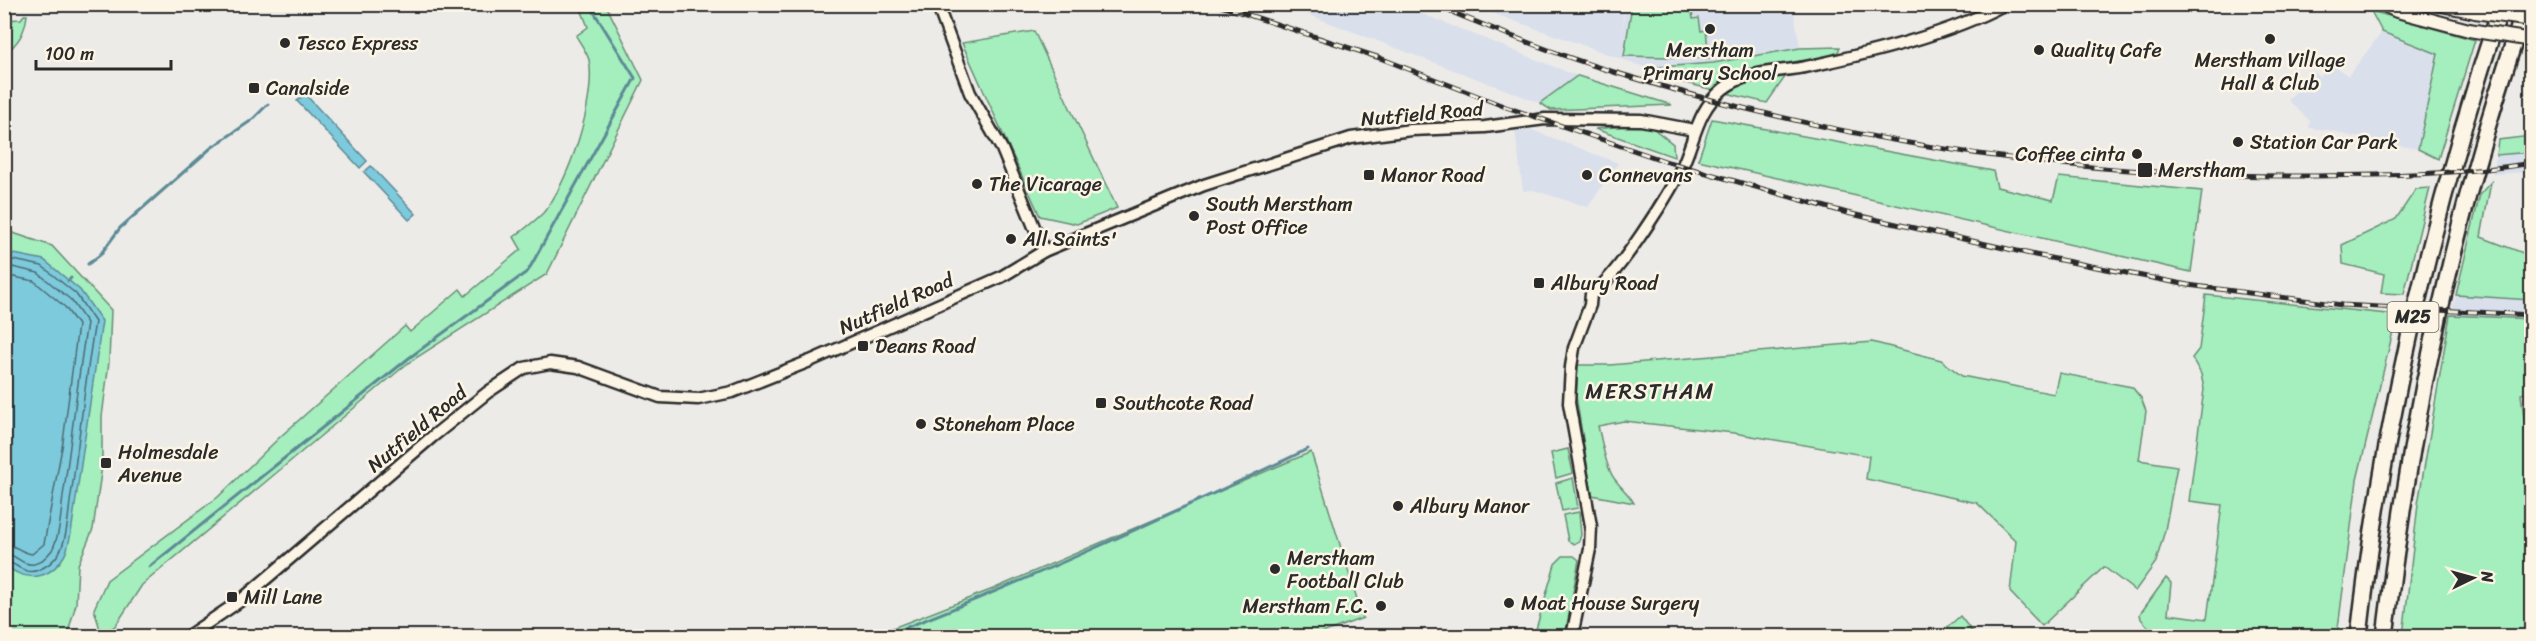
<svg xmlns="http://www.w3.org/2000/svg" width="2536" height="641" font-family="Sriracha,sans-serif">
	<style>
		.built { fill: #d9dfeb }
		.green { fill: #a5eebd; stroke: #688c74; stroke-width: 1.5 }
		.water { fill: #7dcadc; stroke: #5c8a95; stroke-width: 1.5 }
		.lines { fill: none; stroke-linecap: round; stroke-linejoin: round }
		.shore { stroke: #4c6b72; stroke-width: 1.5 }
		.stream { stroke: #5c8a95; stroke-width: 3 }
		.tertiary-casing { stroke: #2b2b2b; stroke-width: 15 }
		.primary-casing { stroke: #2b2b2b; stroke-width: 16 }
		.motorway-casing { stroke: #2b2b2b; stroke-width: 20 }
		.tertiary { stroke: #fcf5e5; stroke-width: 10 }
		.primary { stroke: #fcf5e5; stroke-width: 12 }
		.motorway { stroke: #fcf5e5; stroke-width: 15 }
		.rail-casing { stroke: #2b2b2b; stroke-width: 5 }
		.rail { stroke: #fcf5e5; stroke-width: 3; stroke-dasharray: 9; stroke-linecap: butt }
		.primary-bridge-casing { stroke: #2b2b2b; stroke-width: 16; stroke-linecap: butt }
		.primary-bridge { stroke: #fcf5e5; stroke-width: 12 }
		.poi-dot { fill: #2b2b2b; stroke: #fcf5e5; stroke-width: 2 }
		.labels { text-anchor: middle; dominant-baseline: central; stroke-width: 5; stroke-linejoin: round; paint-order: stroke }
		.shield { fill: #fcf5e5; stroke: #6a6863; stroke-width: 1.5 }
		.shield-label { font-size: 18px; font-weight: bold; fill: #2b2b2b }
		.poi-label { font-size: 20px; fill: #2b2b2b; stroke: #fcf5e5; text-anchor: start }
		.street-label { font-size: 20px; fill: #2b2b2b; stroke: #fcf5e5 }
		.quarter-label { font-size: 22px; letter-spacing: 1.5px; fill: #2b2b2b; stroke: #fcf5e5 }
	</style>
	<rect width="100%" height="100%" fill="#ecebe8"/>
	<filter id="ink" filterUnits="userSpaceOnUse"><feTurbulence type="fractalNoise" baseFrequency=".0167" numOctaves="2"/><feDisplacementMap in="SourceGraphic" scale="12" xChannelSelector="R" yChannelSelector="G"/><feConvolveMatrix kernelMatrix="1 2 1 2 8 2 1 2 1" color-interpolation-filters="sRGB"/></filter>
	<g filter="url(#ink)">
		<g class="built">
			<polygon points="1283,5 1400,5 1577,76 1540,103"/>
			<polygon points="1470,5 1624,5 1622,42 1625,5 1793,5 1800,48 1713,63 1647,68"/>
			<polygon points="2382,32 2438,54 2418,149 2350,136 2329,130 2309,128 2310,121 2288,100 2314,72 2320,77 2332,64 2348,76"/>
			<polygon points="1532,130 1618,163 1588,207 1533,190 1523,191 1515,131"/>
			<polygon points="2531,152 2531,172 2493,174 2496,155"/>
			<polygon points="2456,295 2531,300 2531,319 2450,315"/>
		</g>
		<g class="green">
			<path d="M 577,5 L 606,5 L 643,80 L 547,274 L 408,363 L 142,585 L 116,625 L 102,636 L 94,609 L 107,580 L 218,497 L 281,436 L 405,326 L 410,332 L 460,289 L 465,296 L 521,249 L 514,237 C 523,230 534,222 543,213 C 568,185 597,98 589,60 C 587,52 580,43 576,36 L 588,27 L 581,9 Z"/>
			<polygon points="1632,5 1691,5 1693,19 1699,18 1701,31 1706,30 1709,58 1624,56"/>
			<polygon points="2371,11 2475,40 2438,159 2418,149 2438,54 2382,32"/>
			<path d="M 24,15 L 27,15 C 25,32 19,43 5,53 L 5,20 L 21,19 Z"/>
			<polygon points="1034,31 1117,208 1077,224 1040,216 962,43"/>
			<polygon points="1840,47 1838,52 1787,74 1767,103 1677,81 1647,68 1713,63 1800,48"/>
			<polygon points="1577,76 1578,76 1672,105 1551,110 1540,103"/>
			<polygon points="1712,119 1993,171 1997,187 2053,200 2059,177 2202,191 2191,272 1698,160"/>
			<polygon points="1634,125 1654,129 1673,144 1674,157 1595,129"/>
			<polygon points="2531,136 2531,152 2496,155 2498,140"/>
			<polygon points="2491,182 2481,237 2531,256 2531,300 2456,295 2480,194"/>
			<polygon points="2430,188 2404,294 2381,293 2384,274 2343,264 2342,245 2396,219 2416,189"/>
			<polygon points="4,227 13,233 52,246 111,310 109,362 102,417 102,466 93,529 78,565 76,604 67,636 5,636"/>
			<polygon points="2206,295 2397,315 2357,480 2337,636 2202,636 2150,629 2141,619 2140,614 2166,578 2171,583 2168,614 2207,619 2222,505 2189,501 2204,389 2201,374 2192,358 2199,349"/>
			<polygon points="2450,315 2531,319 2531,392 2521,394 2532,483 2531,636 2403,636 2418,504"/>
			<path d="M 1872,342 L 1941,360 L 1962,376 L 2054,394 L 2059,373 L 2132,387 L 2141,398 L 2146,411 L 2139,460 L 2177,466 L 2165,530 L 2156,562 L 2135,591 L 2104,567 L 2042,626 L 2010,592 L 2016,541 L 1977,503 L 1866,479 L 1869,456 L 1734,433 L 1624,421 L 1598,426 C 1602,441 1604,459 1611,473 C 1615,483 1628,492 1634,503 L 1592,495 L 1576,396 L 1578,365 L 1610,365 Z"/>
			<polygon points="1568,449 1573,473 1556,478 1551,453"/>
			<polygon points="1311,452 1363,618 1314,636 872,636 993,589"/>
			<polygon points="1573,478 1578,508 1562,511 1556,483"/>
			<polygon points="1579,512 1581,535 1579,541 1574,544 1568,541 1563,515"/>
			<polygon points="1563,556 1574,556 1579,560 1565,636 1534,636 1555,564"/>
			<polygon points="1960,616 1974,634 1971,636 1938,636"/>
		</g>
		<g class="water">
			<polygon points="305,94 367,161 360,168 297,101"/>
			<polygon points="371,166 416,214 409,220 364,172"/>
			<path d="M 4,252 L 44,260 L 80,290 L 102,321 L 71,533 C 69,541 68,550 64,556 C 49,581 25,582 5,565 Z"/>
		</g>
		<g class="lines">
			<g class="shore">
				<path d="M 4,258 L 42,266 L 76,294 L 95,322 C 85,379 80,437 71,495 C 68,513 68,537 59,553 C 54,561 46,567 38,570 C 24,576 16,562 4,561"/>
				<path d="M 4,265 L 38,273 L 71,300 L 87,323 C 77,381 72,439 63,496 C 61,513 60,535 52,550 C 48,555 40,563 34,564 C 22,566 16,554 4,553"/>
				<path d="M 4,275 L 34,281 L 65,307 L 78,325 L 63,442 L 44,544 L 32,554 C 22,553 16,545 4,544"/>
			</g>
			<g class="stream">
				<polyline points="88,264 100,255 120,228 211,148 252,120 268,104"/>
				<polyline points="68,281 71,278"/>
				<polyline points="149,567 409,358 528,271 635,78 589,4"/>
				<path d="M 884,636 C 1029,581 1168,515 1308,449"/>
			</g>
			<g class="tertiary-casing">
				<g id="tertiary">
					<polyline points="937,4 970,93 1002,149 1044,251"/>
					<polyline points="188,636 240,601 432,437 488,392 524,368 550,363 578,367 660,397 698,399 732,392 810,361 1001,277 1044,251 1204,185 1351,138 1411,130 1485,127 1545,119 1641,120 1694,130"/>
					<path d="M 1572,636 L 1590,549 L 1591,526 L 1569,403 L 1571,367 L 1574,348 L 1590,305 L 1591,294 C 1615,280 1674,188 1685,160 C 1696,133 1699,109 1723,89 C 1748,69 1780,73 1810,66 C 1871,53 1950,34 2005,4"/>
				</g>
			</g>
			<g class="primary-casing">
				<g id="primary">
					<polyline points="2382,4 2397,11 2469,30"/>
					<polyline points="2437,4 2475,12"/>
				</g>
			</g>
			<g class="motorway-casing">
				<g id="motorway">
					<path d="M 2359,636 C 2383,421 2433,210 2502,4"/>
					<path d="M 2385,636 C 2410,421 2455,209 2527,4"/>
				</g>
			</g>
			<use href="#tertiary" class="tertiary"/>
			<use href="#primary" class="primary"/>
			<use href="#motorway" class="motorway"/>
			<g class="rail-casing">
				<g id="rail">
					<polyline points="1215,4 1380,58 1506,107 1668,162 1847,213 2035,255 2188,285 2342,305 2532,315"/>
					<path d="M 1432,4 C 1493,29 1554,54 1617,73 C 1842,142 2076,178 2312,176 C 2386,175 2458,175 2532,163"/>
				</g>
			</g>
			<use href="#rail" class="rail"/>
			<g class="primary-bridge-casing">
				<g id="primary-bridge">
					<polyline points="2475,12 2532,20"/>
					<polyline points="2469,30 2532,40"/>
				</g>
			</g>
			<use href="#primary-bridge" class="primary-bridge"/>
		</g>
	</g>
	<g class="poi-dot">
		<circle cx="1710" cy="29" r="6"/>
		<circle cx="2270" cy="39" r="6"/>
		<circle cx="285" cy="43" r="6"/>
		<circle cx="2039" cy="50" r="6"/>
		<rect x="248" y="82" width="12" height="12" rx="3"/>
		<circle cx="2238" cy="142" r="6"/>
		<circle cx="2137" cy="154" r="6"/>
		<rect x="2137" y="162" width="16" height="16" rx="3"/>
		<rect x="1363" y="169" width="12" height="12" rx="3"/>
		<circle cx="1587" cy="175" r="6"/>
		<circle cx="977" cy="184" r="6"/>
		<circle cx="1194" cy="216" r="6"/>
		<circle cx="1011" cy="239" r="6"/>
		<rect x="1533" y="277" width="12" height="12" rx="3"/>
		<rect x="857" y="340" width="12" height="12" rx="3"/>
		<rect x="1095" y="397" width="12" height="12" rx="3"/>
		<circle cx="921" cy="424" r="6"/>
		<rect x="100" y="457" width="12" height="12" rx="3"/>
		<circle cx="1398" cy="506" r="6"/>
		<circle cx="1275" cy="569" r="6"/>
		<rect x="226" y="591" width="12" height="12" rx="3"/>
		<circle cx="1509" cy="603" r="6"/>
		<circle cx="1381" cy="606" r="6"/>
	</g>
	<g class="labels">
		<rect class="shield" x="2387.5" y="302" width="51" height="30" rx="4.5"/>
		<g class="shield-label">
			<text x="2413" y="317">M25</text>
		</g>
		<g class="poi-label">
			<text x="297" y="43">Tesco Express</text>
			<text x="1710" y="50" text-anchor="middle">Merstham<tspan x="1710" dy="23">Primary School</tspan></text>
			<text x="2051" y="50">Quality Cafe</text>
			<text x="2270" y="60" text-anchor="middle">Merstham Village<tspan x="2270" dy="23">Hall &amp; Club</tspan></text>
			<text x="266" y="88">Canalside</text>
			<text x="2250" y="142">Station Car Park</text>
			<text x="2125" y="154" text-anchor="end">Coffee cinta</text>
			<text x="2158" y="170">Merstham</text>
			<text x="1381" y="175">Manor Road</text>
			<text x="1599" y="175">Connevans</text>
			<text x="989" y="184">The Vicarage</text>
			<text x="1206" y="204">South Merstham<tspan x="1206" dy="23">Post Office</tspan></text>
			<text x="1023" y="239">All Saints'</text>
			<text x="1551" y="283">Albury Road</text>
			<text x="875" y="346">Deans Road</text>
			<text x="1113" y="403">Southcote Road</text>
			<text x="933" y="424">Stoneham Place</text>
			<text x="118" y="452">Holmesdale<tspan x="118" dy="23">Avenue</tspan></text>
			<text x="1410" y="506">Albury Manor</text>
			<text x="1287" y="558">Merstham<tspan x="1287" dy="23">Football Club</tspan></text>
			<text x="244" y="597">Mill Lane</text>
			<text x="1521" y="603">Moat House Surgery</text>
			<text x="1369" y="606" text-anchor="end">Merstham F.C.</text>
		</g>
		<g class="street-label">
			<text transform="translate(1422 114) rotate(-5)">Nutfield Road</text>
			<text transform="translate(896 304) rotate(-24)">Nutfield Road</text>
			<text transform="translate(417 429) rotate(-40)">Nutfield Road</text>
		</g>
		<g class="quarter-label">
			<text x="1650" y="391">MERSTHAM</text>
		</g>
	</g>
	<rect width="2536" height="641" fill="none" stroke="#fcf5e5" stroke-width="24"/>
	<rect x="12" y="12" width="2512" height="617" fill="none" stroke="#2b2b2b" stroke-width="2" filter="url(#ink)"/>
	<g transform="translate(2473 578) rotate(85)" stroke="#fcf5e5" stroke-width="4.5" paint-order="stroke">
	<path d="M0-4.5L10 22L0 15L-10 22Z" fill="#2b2b2b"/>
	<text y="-9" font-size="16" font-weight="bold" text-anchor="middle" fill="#2b2b2b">N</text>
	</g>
	<path d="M36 60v9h135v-9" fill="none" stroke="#2b2b2b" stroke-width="3"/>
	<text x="45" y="60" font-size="18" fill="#2b2b2b" stroke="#fcf5e5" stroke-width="4.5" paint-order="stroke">100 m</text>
</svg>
